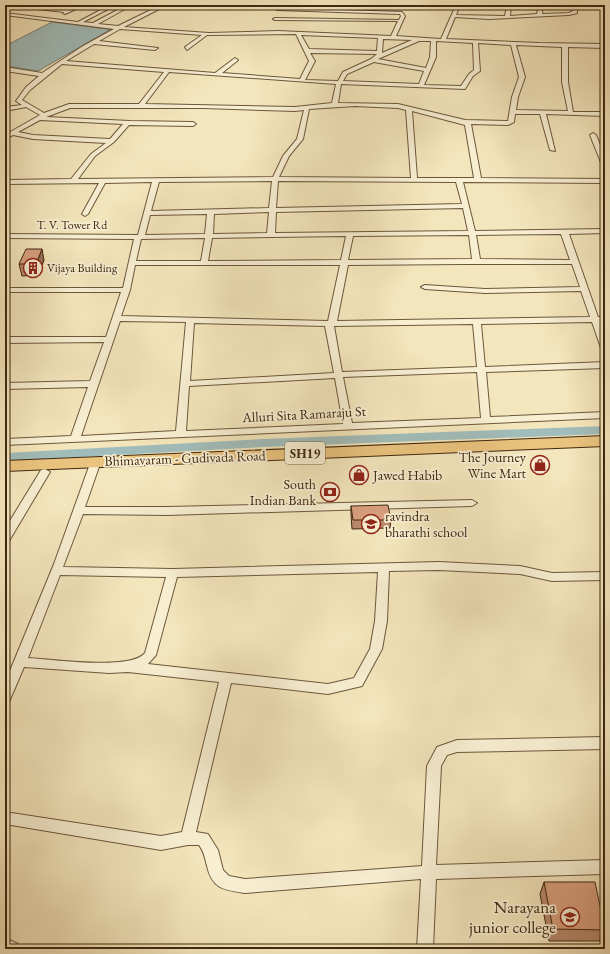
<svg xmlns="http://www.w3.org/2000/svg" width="610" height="954" font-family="'EB Garamond',serif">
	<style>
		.water { fill: #a1bdbb; stroke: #7a8177 }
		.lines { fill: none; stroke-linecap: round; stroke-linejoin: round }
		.canal { fill: #a1bdbb; fill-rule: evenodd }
		.street-casing { stroke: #6c573b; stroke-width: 2 }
		.primary-casing { stroke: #3f2710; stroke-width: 2 }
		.street { fill: #f8efd3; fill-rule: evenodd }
		.primary { fill: #eac37e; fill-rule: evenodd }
		.wall { fill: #bb8a6d; stroke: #3f2710 }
		.shaded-wall { fill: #987059; stroke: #3f2710 }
		.building { fill: #d9a07f; stroke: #3f2710 }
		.labels { text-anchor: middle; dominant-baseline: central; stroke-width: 3.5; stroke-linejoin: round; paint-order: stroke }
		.far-street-label { font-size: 12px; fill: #3f2710; stroke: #f8efd3 }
		.far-poi-label { font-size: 12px; fill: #3f2710; stroke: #f8efd3; text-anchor: start }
		.shield { fill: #f8efd3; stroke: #76634a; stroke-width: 1 }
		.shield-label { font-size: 13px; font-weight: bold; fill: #3f2710 }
		.street-label { font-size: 14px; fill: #3f2710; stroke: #f8efd3 }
		.poi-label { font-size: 14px; fill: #3f2710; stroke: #f8efd3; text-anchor: end }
		.near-poi-label { font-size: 17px; fill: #3f2710; stroke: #f8efd3; text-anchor: end }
	</style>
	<rect width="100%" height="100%" fill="#f4e6bc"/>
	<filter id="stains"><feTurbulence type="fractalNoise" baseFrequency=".005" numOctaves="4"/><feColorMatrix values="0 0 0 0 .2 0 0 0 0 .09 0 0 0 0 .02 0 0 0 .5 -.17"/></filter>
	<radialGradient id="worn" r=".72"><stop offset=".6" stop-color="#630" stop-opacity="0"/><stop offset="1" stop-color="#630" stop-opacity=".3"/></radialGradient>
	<polygon class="water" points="52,22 114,30 108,31 38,71 5,66 5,46"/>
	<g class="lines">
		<polygon class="canal" points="605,426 605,434 263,447 5,461 5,453 263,439"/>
		<g class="street-casing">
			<g id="street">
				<polygon points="40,5 45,5 44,7 69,9 79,5 85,5 65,14 63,13 64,12 38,9"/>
				<path d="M 110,5 L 116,5 L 83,22 L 93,23 L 127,5 L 132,5 L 98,24 L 118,26 L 161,5 L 167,5 L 124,27 L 209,33 L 278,31 L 391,36 L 398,21 L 275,20 L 273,19 L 275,18 L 399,20 L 401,16 L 400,14 L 277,10 L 279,8 L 402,12 L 405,16 L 396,36 L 441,39 L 456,5 L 460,5 L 456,15 L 505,16 L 507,5 L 511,5 L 510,16 L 537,14 L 539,5 L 543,5 L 542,14 L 569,13 L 573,11 L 573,5 L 577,5 L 577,13 L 569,15 L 489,19 L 455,17 L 446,39 L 539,43 L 605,44 L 605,48 L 568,47 L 568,82 L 573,112 L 605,112 L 605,116 L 546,114 L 555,151 L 550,150 L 540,114 L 515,114 L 514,122 L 508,125 L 471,124 L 481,178 L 605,179 L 605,183 L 463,182 L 475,231 L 605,229 L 605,233 L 569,234 L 598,317 L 605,317 L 605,321 L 600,322 L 605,336 L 605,351 L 601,348 L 592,322 L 481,324 L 485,367 L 605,362 L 605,368 L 486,372 L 490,417 L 605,412 L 605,418 L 5,445 L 5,439 L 71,436 L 88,387 L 5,389 L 5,383 L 90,381 L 104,342 L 5,343 L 5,337 L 106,337 L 121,292 L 5,292 L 5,288 L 123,288 L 134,239 L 5,238 L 5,234 L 138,235 L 152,182 L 105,183 L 88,214 L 85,216 L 82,214 L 99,183 L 5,184 L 5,180 L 71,179 L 91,154 L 106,143 L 33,139 L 13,135 L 5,139 L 5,135 L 40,115 L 26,107 L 5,111 L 5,107 L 22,105 L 16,101 L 26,87 L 39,76 L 5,71 L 5,67 L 42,73 L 83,46 L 114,29 L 5,15 L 5,13 L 78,22 ZM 120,29 L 202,35 L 185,47 L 187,50 L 207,35 L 296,34 L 309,61 L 300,79 L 222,73 L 237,61 L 238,60 L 235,58 L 215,73 L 66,61 L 94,44 L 155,50 L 158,48 L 99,41 ZM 301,35 L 378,38 L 377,51 L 309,49 ZM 383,39 L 412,40 L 382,53 ZM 419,41 L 431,41 L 430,57 L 426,68 L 378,59 ZM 436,41 L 473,43 L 474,70 L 469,74 L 461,86 L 424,85 L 436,57 ZM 478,43 L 511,45 L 519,77 L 512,97 L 508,121 L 465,120 L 398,104 L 338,103 L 341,84 L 465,89 L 473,76 L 480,71 ZM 516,45 L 562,47 L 562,82 L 568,111 L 516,110 L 518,97 L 525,77 ZM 310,53 L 377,54 L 371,59 L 343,72 L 338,81 L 305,80 L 315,61 ZM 374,62 L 424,71 L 419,84 L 343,81 L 347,74 ZM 62,64 L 164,72 L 139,104 L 69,104 L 44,113 L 22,100 L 30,90 ZM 169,72 L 336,84 L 332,103 L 295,107 L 145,104 ZM 355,106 L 398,108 L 406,110 L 411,178 L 279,177 L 289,156 L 303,139 L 309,109 ZM 70,108 L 203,108 L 295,111 L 304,110 L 297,139 L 283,156 L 273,177 L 78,179 L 95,156 L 114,142 L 129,125 L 193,126 L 196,124 L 193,122 L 130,121 L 46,117 ZM 412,111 L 465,125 L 474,178 L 417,178 ZM 40,120 L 123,124 L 110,139 L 33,135 L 18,132 ZM 272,181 L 269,208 L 151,211 L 159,182 ZM 278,181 L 456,182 L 462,204 L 276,208 ZM 463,208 L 468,231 L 275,233 L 276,212 ZM 269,212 L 267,233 L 213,234 L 214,214 ZM 207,214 L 205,234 L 145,235 L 150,215 ZM 561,234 L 570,260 L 480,259 L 476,235 ZM 469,235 L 472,259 L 348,260 L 353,236 ZM 346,236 L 341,260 L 208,261 L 212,238 ZM 205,238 L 201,261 L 136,261 L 141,239 ZM 464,264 L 572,264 L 580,287 L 485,289 L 425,285 L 421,287 L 425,289 L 485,293 L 581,291 L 590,317 L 337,321 L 348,265 ZM 135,265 L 340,265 L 328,321 L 121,316 L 130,290 ZM 120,321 L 186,322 L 176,431 L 81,436 ZM 194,323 L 325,326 L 334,373 L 190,381 ZM 473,324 L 477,367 L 342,372 L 334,326 ZM 477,372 L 481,418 L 352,423 L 343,377 ZM 335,378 L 343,424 L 186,431 L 189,386 Z"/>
				<polygon points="593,133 596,135 605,157 605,167 602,165 590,135"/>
				<path d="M 96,458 L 101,461 L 85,507 L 167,507 L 472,500 L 477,503 L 472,506 L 167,515 L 83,514 L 63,567 L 173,569 L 439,562 L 520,566 L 552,573 L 605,572 L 605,580 L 552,581 L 520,574 L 439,570 L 389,571 L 387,621 L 382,649 L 362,686 L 328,694 L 231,683 L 196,832 L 208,834 L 218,850 L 223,870 L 229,876 L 245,879 L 422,866 L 427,766 L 437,747 L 457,740 L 605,737 L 605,749 L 457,752 L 447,755 L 441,766 L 436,865 L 605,860 L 605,874 L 436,879 L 433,949 L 417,949 L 421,879 L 245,893 C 224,890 212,889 207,866 C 205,858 204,852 199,845 L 188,845 L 161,850 L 5,824 L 5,812 L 161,836 L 182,832 L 219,682 L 128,672 L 109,673 L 24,667 L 9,702 L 5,703 L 5,683 L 54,564 L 91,461 ZM 378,572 L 375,621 L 370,649 L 354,678 L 328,684 L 148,664 L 156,655 L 177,577 ZM 60,575 L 166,577 L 145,653 C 130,671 51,659 28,658 Z"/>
				<polygon points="45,469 50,472 9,541 5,542 5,529 41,470"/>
				<polygon points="5,938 18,944 21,949 5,949"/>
			</g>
		</g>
		<g class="primary-casing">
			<polygon id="primary" points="605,436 605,446 5,471 5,461"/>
		</g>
		<use href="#street" class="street"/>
		<use href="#primary" class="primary"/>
	</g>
	<g class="wall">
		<polygon points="44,260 38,275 22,276 19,264"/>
		<polygon points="351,506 391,520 390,528 352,529 351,515"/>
		<polygon points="544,882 605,928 605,931 600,941 549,941 540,894"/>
	</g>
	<polygon class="shaded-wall" points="42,249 44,260 38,275 36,264"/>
	<g class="building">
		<polygon points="26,249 42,249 36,264 19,264"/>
		<polygon points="388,505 391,520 353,520 351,506"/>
		<polygon points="544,882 595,882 605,930 553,929"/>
	</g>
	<defs>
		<g id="building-ring" transform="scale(1)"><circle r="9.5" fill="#f8efd3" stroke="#8f2418" stroke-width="1.5"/><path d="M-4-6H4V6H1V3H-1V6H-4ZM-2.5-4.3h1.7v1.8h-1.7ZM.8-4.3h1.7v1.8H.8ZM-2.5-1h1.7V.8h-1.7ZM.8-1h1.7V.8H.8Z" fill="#8f2418"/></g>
		<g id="shop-ring" transform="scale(1)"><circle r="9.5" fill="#f8efd3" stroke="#8f2418" stroke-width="1.5"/><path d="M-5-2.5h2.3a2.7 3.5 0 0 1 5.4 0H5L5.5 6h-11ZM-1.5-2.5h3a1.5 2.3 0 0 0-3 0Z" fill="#8f2418"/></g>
		<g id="bank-ring" transform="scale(1)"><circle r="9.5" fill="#f8efd3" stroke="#8f2418" stroke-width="1.5"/><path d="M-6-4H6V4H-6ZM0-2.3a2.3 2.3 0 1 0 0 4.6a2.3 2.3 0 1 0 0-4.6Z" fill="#8f2418"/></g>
		<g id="school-ring" transform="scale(1)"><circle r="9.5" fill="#f8efd3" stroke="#8f2418" stroke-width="1.5"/><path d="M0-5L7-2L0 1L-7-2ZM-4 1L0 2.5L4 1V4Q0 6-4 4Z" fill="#8f2418"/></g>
		<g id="university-ring" transform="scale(1)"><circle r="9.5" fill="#f8efd3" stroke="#8f2418" stroke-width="1.5"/><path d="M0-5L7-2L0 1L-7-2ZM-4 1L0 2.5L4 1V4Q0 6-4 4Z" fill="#8f2418"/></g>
	</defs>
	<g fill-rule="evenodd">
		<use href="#building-ring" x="33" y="268"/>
		<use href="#shop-ring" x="540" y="465"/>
		<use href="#shop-ring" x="359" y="475"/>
		<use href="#bank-ring" x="330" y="492"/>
		<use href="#school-ring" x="371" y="524"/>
		<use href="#university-ring" x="570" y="917"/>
	</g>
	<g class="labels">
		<g class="far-street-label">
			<text x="72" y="225">T. V. Tower Rd</text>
		</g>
		<g class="far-poi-label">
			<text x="47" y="268">Vijaya Building</text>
		</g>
		<rect class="shield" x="285" y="442" width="40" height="22" rx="3"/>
		<g class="shield-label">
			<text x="305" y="453">SH19</text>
		</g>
		<g class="street-label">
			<text transform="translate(304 414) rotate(-3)">Alluri Sita Ramaraju St</text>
			<text transform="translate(185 458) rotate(-2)">Bhimavaram - Gudivada Road</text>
		</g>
		<g class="poi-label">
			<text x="526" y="457">The Journey<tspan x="526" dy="16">Wine Mart</tspan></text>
			<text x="373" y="475" text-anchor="start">Jawed Habib</text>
			<text x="316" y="484">South<tspan x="316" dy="16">Indian Bank</tspan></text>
			<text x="385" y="516" text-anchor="start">ravindra<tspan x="385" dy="16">bharathi school</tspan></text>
		</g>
		<g class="near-poi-label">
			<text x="556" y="907">Narayana<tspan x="556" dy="20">junior college</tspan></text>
		</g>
	</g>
	<rect width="610" height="954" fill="none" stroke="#f4e6bc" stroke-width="20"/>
	<rect x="6" y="6" width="598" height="942" fill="none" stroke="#3f2710" stroke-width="2"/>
	<rect x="10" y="10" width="590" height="934" fill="none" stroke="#3f2710"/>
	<rect width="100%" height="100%" filter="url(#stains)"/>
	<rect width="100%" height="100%" fill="url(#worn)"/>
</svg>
